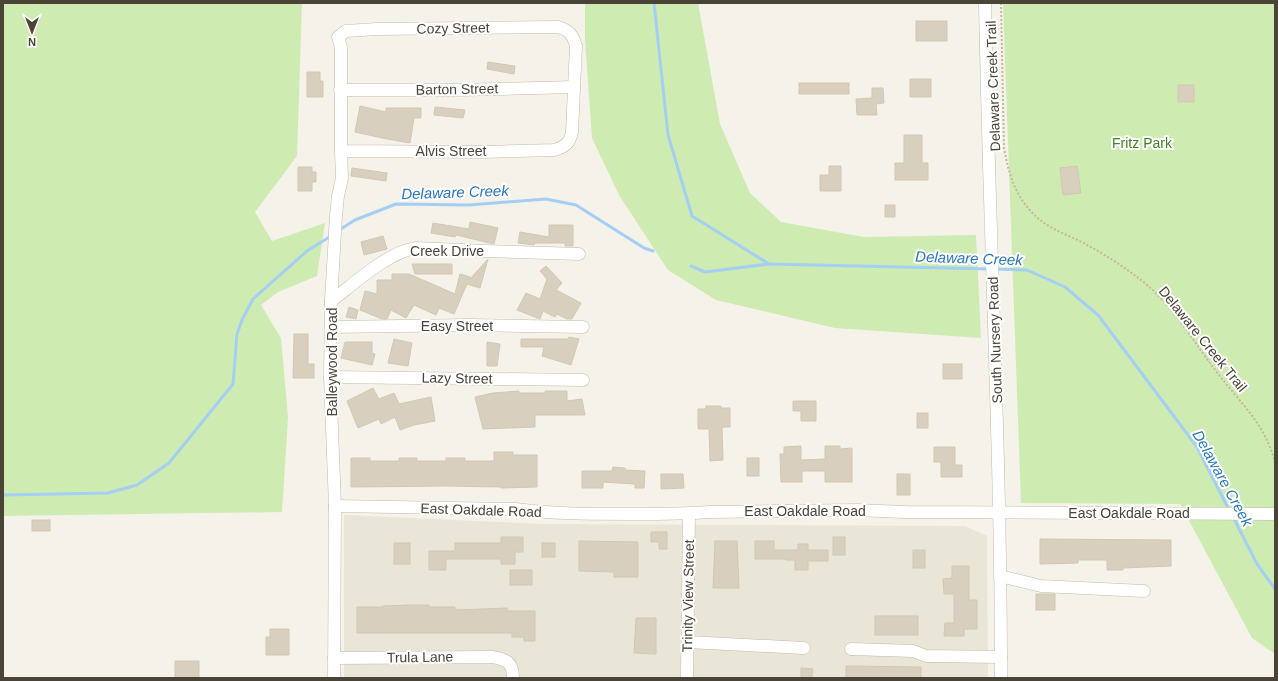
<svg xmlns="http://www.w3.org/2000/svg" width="1278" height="681" font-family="Arial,sans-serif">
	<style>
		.residential { fill: #e9e5d7 }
		.green { fill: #ceebb1 }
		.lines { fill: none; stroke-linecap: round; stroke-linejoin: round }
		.stream { stroke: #a4cff4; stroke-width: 3 }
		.building { fill: #d8cfbe; stroke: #d3c7b1 }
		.minor-casing { stroke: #c1bbab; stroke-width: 13 }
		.path { stroke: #c4b89c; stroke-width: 2; stroke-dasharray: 2 2; stroke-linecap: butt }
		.minor { stroke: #fff; stroke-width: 12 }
		.labels { text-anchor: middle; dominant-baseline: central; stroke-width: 4; stroke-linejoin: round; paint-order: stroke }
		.street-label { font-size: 14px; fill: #4a4337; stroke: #fff }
		.park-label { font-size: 14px; fill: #447f27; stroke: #fff }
		.water-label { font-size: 15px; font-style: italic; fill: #2b76bb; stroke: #fff }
	</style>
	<rect width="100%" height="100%" fill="#f5f2ea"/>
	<polygon class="residential" points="344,515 541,524 965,526 987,536 988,678 344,678"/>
	<g class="green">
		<polygon points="3,3 302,3 297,156 255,212 272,241 325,223 317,276 278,292 261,305 281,338 288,417 282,512 3,516"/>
		<polygon points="585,3 698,3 720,124 750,193 781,222 864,237 976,235 981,338 835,328 716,300 668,270 619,195 592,138 585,40"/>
		<polygon points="1003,3 1275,3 1275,654 1252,638 1180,504 1021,503"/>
	</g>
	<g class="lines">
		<g class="stream">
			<polyline points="654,3 668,135 692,216 769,264"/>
			<polyline points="339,230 355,220 396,204 469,205 546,199 576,205 644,248 653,251"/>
			<polyline points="691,266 705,272 769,264 990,269"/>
			<polyline points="995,269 1027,270 1065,287 1098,315 1197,447 1229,510"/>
			<polyline points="3,495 108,493 137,485 169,463 233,384 237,334 242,320 253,299 307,251 331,236"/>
			<polyline points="1233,517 1257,564 1275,589"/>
		</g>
	</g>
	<g class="building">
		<rect x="916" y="21" width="31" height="20"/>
		<polygon points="488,62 515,66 514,74 487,69"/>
		<polygon points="307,72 320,72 320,81 323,81 323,97 307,97"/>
		<rect x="910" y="79" width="21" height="18"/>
		<rect x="799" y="83" width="50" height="11"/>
		<rect x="1178" y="85" width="16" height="17"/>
		<polygon points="872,88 883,88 884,103 876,104 877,115 857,115 856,99 872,98"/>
		<polygon points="360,106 386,112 386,108 421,108 421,118 414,118 410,143 387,139 355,132"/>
		<polygon points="435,107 465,110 463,118 434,115"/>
		<polygon points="904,135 922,135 922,163 928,163 928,180 895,180 895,163 904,163"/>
		<polygon points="829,166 841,166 841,191 820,191 820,175 829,175"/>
		<polygon points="1077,166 1081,193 1063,195 1060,168"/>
		<polygon points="298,167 312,167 312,172 316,172 316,182 312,182 312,191 298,191"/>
		<polygon points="352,168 387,173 386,181 351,176"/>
		<rect x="885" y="205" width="10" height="12"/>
		<polygon points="470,222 498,228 494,244 456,235 455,237 431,233 433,223 469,229"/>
		<polygon points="549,225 573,225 573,246 565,246 565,243 535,243 534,245 518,243 520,232 549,237"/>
		<polygon points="383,236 387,249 364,255 361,242"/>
		<polygon points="488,259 480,288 467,284 454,314 439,308 436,315 414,305 406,318 391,310 387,319 382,319 360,310 365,291 377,294 377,280 392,280 392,274 409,274 455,294 460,274 470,277 469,280"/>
		<polygon points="412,264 452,264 452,274 415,274"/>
		<polygon points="546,266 562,283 556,290 581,303 572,319 567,319 557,314 555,317 543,311 540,319 517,310 526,293 540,299 547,279 540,271"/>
		<polygon points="349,307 358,310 356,319 346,317"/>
		<polygon points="294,334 308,334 308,364 314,364 314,378 293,378"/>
		<polygon points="569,337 579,339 571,365 542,356 544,347 521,347 521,339 568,339"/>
		<polygon points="394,339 412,343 408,366 388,363"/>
		<polygon points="345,342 372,342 372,353 375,354 372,365 341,358"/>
		<polygon points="487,342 500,344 497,366 487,366"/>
		<rect x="943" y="364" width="19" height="15"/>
		<polygon points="373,388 379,399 394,393 399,404 431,397 435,421 414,425 400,430 395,417 381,424 379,419 358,428 347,401"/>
		<polygon points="519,391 519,393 545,393 545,391 567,391 567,401 582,399 585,415 535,415 535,427 483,429 475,397 493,393"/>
		<polygon points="793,401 816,401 816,421 801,421 801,411 793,411"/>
		<polygon points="706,406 721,406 721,408 730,408 730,427 722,427 723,460 710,461 709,429 698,429 698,409 706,409"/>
		<rect x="917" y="413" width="11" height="15"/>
		<polygon points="801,446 801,460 825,459 825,446 840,446 840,449 852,448 852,482 825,482 825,471 802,471 802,482 781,482 780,454 784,454 784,447"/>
		<polygon points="934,447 955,447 955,465 962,465 962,477 941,477 941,462 934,462"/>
		<polygon points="494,452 513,452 513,455 537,455 537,487 501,488 501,487 446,486 351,487 351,458 370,458 370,461 399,461 399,458 417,458 417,461 446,461 446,458 465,458 465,461 494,461"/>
		<rect x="747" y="458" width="12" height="18"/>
		<polygon points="613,467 625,468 625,470 645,471 644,488 635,488 635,484 603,482 603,488 582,488 582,471 612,471"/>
		<polygon points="661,474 683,474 684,488 661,489"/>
		<rect x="897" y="474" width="13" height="21"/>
		<rect x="32" y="520" width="18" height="11"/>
		<polygon points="651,532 667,532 667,549 659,549 659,542 651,542"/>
		<polygon points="501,537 523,537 523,552 515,552 515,564 501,564 501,559 446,559 446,570 429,570 429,551 455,551 455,543 501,543"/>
		<rect x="833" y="537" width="12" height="18"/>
		<polygon points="1040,539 1171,540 1171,566 1123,568 1123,570 1107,570 1107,560 1078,560 1078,563 1040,564"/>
		<polygon points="579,541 638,542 638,577 614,577 614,572 579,571"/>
		<polygon points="715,541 737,541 739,588 713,588"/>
		<polygon points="755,541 774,541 774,550 798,550 798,544 808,544 808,550 828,550 828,561 808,561 808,570 795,570 795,560 786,560 786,559 755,559"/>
		<rect x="394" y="543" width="16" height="21"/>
		<rect x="542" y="543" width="13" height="14"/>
		<rect x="913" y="550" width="12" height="18"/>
		<polygon points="952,566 969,566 969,600 977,600 977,629 964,629 964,636 944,636 945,623 954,623 954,594 944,594 943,579 952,578"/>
		<rect x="510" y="570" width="22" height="15"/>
		<rect x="1036" y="594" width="19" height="16"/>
		<polygon points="408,605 429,605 429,607 455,607 455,610 507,608 507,611 535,611 535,641 524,641 524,637 512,637 512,633 357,633 357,607 383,607 383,606"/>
		<rect x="875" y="616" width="43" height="19"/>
		<polygon points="636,618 656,618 656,654 634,653"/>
		<polygon points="270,629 289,629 289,655 266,655 266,637 270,637"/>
		<rect x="175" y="661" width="24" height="17"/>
		<polygon points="846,666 921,667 921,678 846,678"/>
		<polygon points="801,668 813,669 812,678 801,678"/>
	</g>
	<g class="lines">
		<g class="minor-casing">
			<g id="minor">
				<path d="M 985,3 C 989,228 1001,453 1001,678"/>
				<polyline points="340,90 457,90 574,87"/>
				<path d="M 331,301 C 355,283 388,252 416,248 L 484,251 L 579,254"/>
				<polyline points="331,327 471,325 583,327"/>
				<polyline points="330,377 583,380"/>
				<path d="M 335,506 L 515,509 C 554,514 592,514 632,514 C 657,514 683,514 709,512 L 856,510 L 905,512 L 1275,514"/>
				<polyline points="1000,576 1041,586 1144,591"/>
				<polyline points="688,642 804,648"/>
				<polyline points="851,649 913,651 926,656 1001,657"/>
				<path d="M 334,658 L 492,657 C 506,659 513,662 513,678"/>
				<path d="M 334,678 L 335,506 L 330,377 L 331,301 L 336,216 L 338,196 L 342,178 L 341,151 L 341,47 L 338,37 L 346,31 L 377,29 L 558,27 C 569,30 573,35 576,46 L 572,132 C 570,143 565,147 554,150 L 482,152 L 341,151"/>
				<polyline points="687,678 689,514"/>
			</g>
		</g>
		<path class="path" d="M 1001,3 L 1004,148 C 1010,183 1021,211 1054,229 C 1065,235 1077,239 1087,245 C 1106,255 1124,267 1141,280 C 1172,304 1192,340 1216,371 C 1240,403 1264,422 1275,462"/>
		<use href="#minor" class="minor"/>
	</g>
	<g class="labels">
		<g class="street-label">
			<text transform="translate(453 28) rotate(-1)">Cozy Street</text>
			<text transform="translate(993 86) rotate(-92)">Delaware Creek Trail</text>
			<text transform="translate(457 89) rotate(-1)">Barton Street</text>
			<text x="451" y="151">Alvis Street</text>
			<text x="447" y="251">Creek Drive</text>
			<text x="457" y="326">Easy Street</text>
			<text transform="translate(1203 339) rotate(51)">Delaware Creek Trail</text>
			<text transform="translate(995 340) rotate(-92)">South Nursery Road</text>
			<text transform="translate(332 362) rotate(-90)">Balleywood Road</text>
			<text transform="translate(457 378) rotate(1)">Lazy Street</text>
			<text transform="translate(481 510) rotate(2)">East Oakdale Road</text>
			<text x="805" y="511">East Oakdale Road</text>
			<text x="1129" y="513">East Oakdale Road</text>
			<text transform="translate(688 596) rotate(-89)">Trinity View Street</text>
			<text transform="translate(420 657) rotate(-1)">Trula Lane</text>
		</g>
		<g class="park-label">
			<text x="1142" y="143">Fritz Park</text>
		</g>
		<g class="water-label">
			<text transform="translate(455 192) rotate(-2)">Delaware Creek</text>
			<text transform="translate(969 258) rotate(2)">Delaware Creek</text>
			<text transform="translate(1223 478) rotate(61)">Delaware Creek</text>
		</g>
	</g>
	<rect width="1278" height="681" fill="none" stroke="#4a4337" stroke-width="8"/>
	<g transform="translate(32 32) rotate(180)" stroke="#ffffff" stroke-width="3" paint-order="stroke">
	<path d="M0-3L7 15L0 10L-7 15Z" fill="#4a4337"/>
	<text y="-6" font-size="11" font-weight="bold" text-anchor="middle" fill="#4a4337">N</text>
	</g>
</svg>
